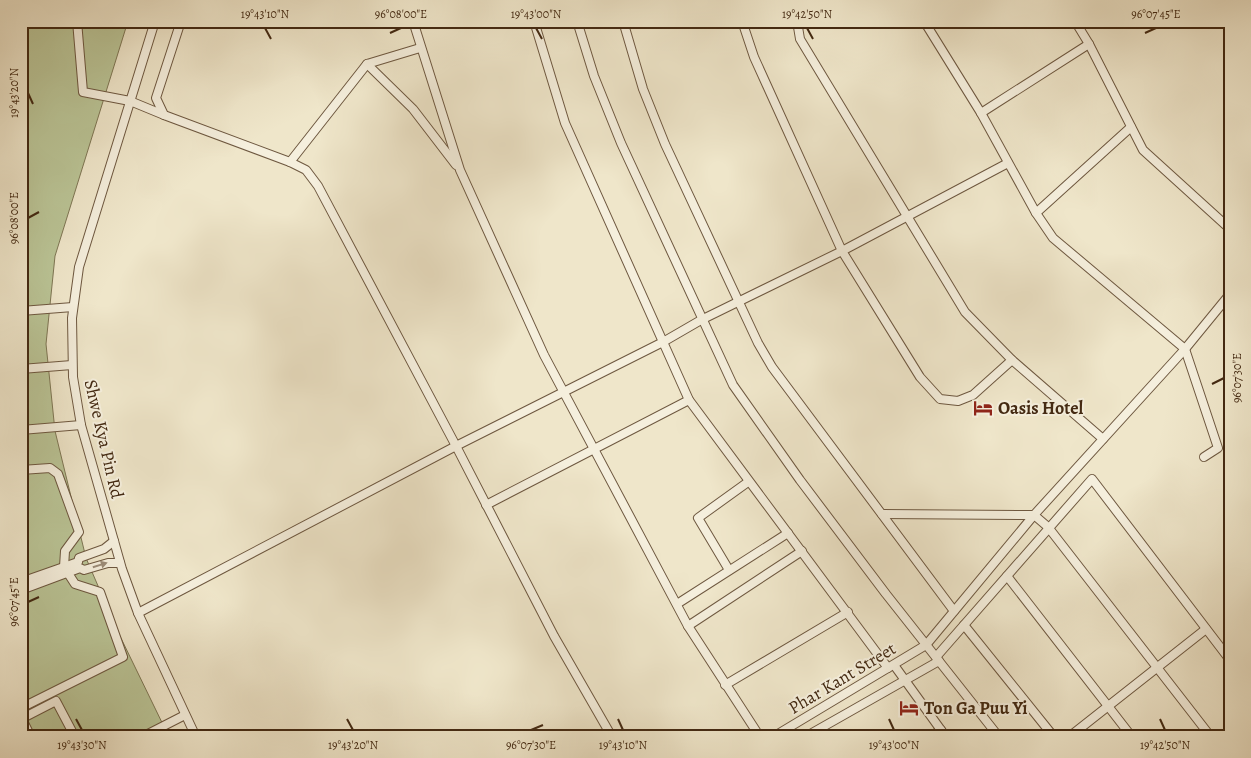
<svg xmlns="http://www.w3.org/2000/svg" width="1251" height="758" font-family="Alegreya,serif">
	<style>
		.green { fill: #bac496; stroke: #7e7654 }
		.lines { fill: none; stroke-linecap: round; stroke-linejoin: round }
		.minor-casing { stroke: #6e5840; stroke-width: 10 }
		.minor { stroke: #f5efdd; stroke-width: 8 }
		.oneway { fill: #9c8c78 }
		.ticks { fill: none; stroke: #432912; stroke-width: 2 }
		.labels { text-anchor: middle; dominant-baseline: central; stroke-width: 4; stroke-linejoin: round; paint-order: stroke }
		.poi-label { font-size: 18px; font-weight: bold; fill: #432912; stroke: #f5efdd; text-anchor: start }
		.street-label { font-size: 18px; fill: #432912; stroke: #f5efdd }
		.neatline { fill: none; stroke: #432912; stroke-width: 2 }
		.ticks-label { font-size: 12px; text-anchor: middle; fill: #432912 }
	</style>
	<rect width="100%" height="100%" fill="#efe6ca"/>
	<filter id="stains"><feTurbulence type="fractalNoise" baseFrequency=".004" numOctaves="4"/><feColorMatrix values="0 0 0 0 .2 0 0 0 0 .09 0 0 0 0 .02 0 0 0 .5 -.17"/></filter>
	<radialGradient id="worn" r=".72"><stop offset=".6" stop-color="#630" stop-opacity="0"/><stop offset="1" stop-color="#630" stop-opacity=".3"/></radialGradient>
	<polygon class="green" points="21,21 128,21 55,256 46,344 55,431 86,558 117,630 169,737 21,737"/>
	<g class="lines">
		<g class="minor-casing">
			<g id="minor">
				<polyline points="77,21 83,92 130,101 164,115"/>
				<polyline points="155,21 79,267 72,318 73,377 81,425 122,569 138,613 196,737"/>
				<polyline points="181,21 156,98 164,115 290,162 306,170 318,186 456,446 554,636 612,737"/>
				<polyline points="413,21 460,170 544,355 688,626 760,737"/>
				<polyline points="534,21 565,123 689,400 888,668"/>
				<polyline points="577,21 594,76 621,143 733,385 800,480 886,594 999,737"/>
				<polyline points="623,21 643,89 665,144 758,343 772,367 954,611"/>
				<polyline points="742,21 754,57 842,251 920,377 940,399 958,401 973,395 1012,360"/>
				<polyline points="797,21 800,39 965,312 1012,360 1103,439"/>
				<polyline points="924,21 981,113 1036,213 1053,238 1185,349 1218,448 1204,457"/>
				<polyline points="1075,21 1089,44 1143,150 1230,229"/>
				<polyline points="367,64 413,109 456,165"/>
				<polyline points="981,113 1089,44"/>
				<polyline points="290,162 367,64 420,48"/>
				<polyline points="1036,213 1131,127"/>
				<polyline points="21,311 73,307"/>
				<polyline points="21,369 72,365"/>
				<polyline points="21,430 81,425"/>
				<polyline points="21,470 50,468 58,474 79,532 65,551 64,567 75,584 100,592 123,657 21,708"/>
				<polyline points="486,505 689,400"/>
				<polyline points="882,514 1034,515 1048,527 1211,737"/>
				<polyline points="729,570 698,518 748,482"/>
				<polyline points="1007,576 1132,737"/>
				<polyline points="21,582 78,562 79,558 104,549 114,541"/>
				<polyline points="21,590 80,568 84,570 108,563 120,563"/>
				<polyline points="677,604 788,533"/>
				<polyline points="138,613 456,446 663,342 701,320 842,251 1008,163"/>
				<polyline points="964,625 1054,737"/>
				<polyline points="688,626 802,551"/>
				<polyline points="936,657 1092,479 1230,660"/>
				<polyline points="894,665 946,737"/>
				<polyline points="725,685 848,612"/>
				<polyline points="21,719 56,701 75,737"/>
				<polyline points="22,719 31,737"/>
				<polyline points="142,737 185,715"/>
				<polyline points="773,737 926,645 1034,515 1185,349 1230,294"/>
				<polyline points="805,737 939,661"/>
				<polyline points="929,737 941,730"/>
				<polyline points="1069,737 1206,629"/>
			</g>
		</g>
		<use href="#minor" class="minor"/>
	</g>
	<defs><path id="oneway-solid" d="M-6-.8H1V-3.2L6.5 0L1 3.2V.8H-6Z" transform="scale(1.25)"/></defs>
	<use class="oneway" href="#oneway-solid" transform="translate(100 565) rotate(-17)"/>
	<path class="ticks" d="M 265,28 L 271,39M 536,28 L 542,39M 807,28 L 813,39M 390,33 L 401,28M 1145,33 L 1156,28M 28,93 L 33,104M 28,218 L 39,212M 1212,384 L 1224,378M 28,602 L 39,597M 76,719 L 82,730M 347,719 L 353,730M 618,719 L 623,730M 889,719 L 894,730M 1160,719 L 1165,730M 531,730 L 543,725"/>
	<defs>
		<g id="hotel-bare" transform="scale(1.5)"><path d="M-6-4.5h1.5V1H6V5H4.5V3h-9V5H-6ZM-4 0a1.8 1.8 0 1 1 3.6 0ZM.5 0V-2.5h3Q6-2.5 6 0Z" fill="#8f2418" stroke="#f5efdd" stroke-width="2.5" paint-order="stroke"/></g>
	</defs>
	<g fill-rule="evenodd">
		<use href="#hotel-bare" x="983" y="408"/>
		<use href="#hotel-bare" x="909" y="708"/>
	</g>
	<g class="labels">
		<g class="poi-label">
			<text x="998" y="408">Oasis Hotel</text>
			<text x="924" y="708">Ton Ga Puu Yi</text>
		</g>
		<g class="street-label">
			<text transform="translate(104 439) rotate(77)">Shwe Kya Pin Rd</text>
			<text transform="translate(842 678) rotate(-31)">Phar Kant Street</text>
		</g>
	</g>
	<rect width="1251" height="758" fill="none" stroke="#efe6ca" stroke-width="55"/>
	<rect x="28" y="28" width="1196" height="702" class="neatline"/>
	<g class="ticks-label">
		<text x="265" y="18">19°43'10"N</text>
		<text x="401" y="18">96°08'00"E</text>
		<text x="536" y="18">19°43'00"N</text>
		<text x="807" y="18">19°42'50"N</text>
		<text x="1156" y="18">96°07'45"E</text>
		<text transform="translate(14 93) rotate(-90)" y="4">19°43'20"N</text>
		<text transform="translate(14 218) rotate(-90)" y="4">96°08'00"E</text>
		<text transform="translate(1237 378) rotate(-90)" y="4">96°07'30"E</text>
		<text transform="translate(14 602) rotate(-90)" y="4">96°07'45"E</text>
		<text x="82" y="749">19°43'30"N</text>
		<text x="353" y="749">19°43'20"N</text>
		<text x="531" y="749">96°07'30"E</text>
		<text x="623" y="749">19°43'10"N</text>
		<text x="894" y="749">19°43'00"N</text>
		<text x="1165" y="749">19°42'50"N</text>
	</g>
	<rect width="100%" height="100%" filter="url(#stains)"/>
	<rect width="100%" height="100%" fill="url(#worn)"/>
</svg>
